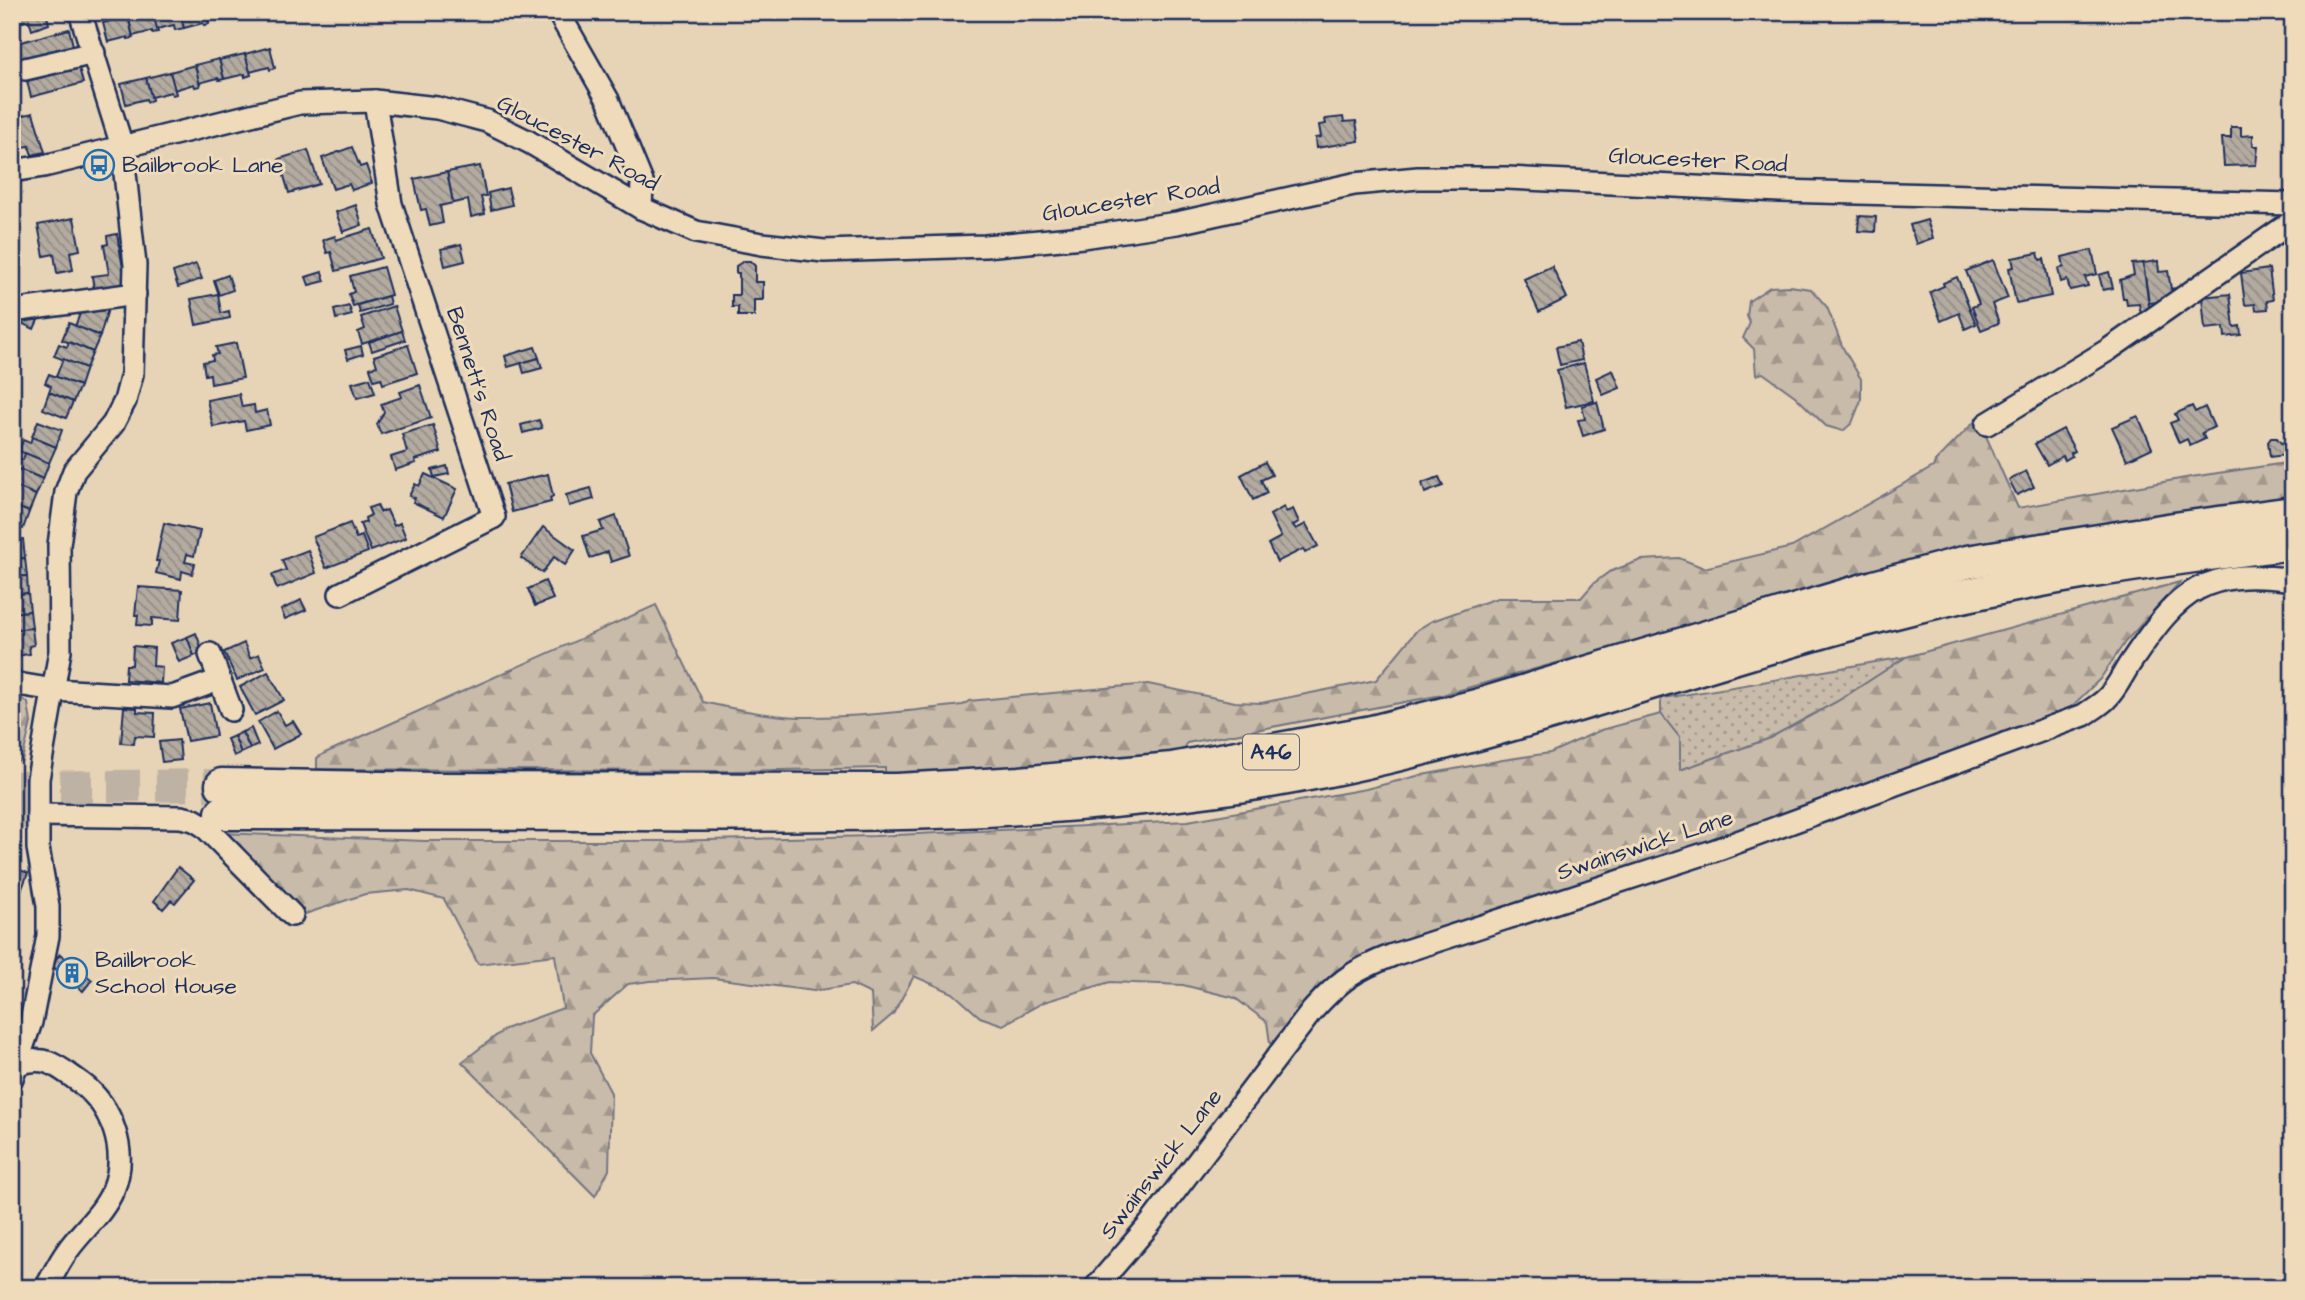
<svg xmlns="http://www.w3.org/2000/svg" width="2305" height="1300" font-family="'Architects Daughter',sans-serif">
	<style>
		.grass { fill: url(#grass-dots); stroke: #727584; stroke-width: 2 }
		.forest { fill: url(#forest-firs); stroke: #727584; stroke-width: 2 }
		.building { fill: url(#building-back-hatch); stroke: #1b2f5e; stroke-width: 2 }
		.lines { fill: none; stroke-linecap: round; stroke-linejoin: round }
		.highway-tunnel { stroke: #beb2a4; stroke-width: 32; stroke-dasharray: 32 16; stroke-linecap: butt }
		.minor-casing { stroke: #1b2f5e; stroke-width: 26 }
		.highway-casing { stroke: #1b2f5e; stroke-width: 37 }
		.minor { stroke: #efdab9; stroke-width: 21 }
		.highway { stroke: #efdab9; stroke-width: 32 }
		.labels { text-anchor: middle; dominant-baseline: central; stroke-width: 6; stroke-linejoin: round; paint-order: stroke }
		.shield { fill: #efdab9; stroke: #5b6279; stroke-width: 2 }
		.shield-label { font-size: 21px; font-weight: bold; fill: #1b2f5e }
		.street-label { font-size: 23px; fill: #1b2f5e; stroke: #efdab9 }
		.poi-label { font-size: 23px; fill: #1b2f5e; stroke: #efdab9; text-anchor: start }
	</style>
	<defs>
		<pattern id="grass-dots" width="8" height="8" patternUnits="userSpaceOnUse" patternTransform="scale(1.75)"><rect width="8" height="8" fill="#c9bba9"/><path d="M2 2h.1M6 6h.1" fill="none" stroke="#a2988d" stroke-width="1.8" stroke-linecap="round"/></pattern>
		<pattern id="forest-firs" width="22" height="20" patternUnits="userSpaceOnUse" patternTransform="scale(1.75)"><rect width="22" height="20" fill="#c9bba9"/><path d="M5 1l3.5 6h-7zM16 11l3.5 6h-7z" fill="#a2988d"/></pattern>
		<pattern id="building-back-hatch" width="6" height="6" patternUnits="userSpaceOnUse" patternTransform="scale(1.75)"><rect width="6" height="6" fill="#b4aba0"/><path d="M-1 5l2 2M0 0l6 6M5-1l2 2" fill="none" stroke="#928c86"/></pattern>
	</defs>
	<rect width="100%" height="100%" fill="#e7d3b5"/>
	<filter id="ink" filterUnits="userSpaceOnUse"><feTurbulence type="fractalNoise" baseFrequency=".0143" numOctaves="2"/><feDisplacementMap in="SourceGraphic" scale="14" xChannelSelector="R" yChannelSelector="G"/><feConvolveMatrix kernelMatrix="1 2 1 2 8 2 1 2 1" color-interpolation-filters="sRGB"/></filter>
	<g filter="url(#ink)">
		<path class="grass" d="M 1906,657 L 1838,701 L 1768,739 L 1680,770 L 1680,738 L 1661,714 L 1661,698 C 1743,687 1824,670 1906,657 Z"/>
		<g class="forest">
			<polygon points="1789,286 1811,289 1827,307 1843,348 1861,379 1861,400 1852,423 1843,431 1826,426 1795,396 1763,373 1756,375 1754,349 1743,338 1750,323 1747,316 1749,301 1770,287"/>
			<path d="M 1978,418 L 2018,508 L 2191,477 L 2293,462 L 2293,504 L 1767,604 L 1442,695 L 1187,743 L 1184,751 L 1053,765 L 885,774 L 885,768 L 731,771 L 317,769 L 317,758 L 325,753 L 656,605 L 703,702 C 735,709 767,716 800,717 C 854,718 909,711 963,705 L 969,701 L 1148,684 L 1235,702 L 1261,703 L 1376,680 L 1417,630 L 1432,621 L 1497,598 L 1581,598 L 1594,583 L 1609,572 L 1641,560 L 1679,558 L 1704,568 L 1792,547 L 1933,467 L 1935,462 Z"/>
			<polygon points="2180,582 2125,642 2100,679 2065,713 1842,800 1639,863 1391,946 1285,1040 1270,1043 1267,1022 1235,998 1183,985 1110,982 1044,1002 1003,1025 980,1017 953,993 914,976 893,1014 873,1031 871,994 852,985 814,991 713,978 650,981 628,984 592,1016 590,1053 611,1093 609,1170 595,1196 462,1062 505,1029 563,1008 555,955 478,964 444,899 409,890 365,894 302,915 220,833 425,841 664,841 875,836 1188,821 1366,789 1417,776 1503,760 1550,753 1601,730 1661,714 1680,738 1680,770 1768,739 1838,701 1906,657"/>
			<polygon points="12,697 19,697 28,703 31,723 22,760 12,763"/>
		</g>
		<g class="building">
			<polygon points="16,12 46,12 49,24 32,30 29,20 19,23"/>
			<polygon points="140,12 153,12 158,32 152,33 152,31 133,36 128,16"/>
			<polygon points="153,12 180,12 184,28 175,30 174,25 157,29"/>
			<polygon points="180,12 206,12 209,24 204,25 203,23 184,28"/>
			<polygon points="206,12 232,12 234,17 228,18 228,16 208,21"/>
			<polygon points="128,16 133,38 128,39 128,37 108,42 103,23"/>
			<polygon points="69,29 73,45 18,60 14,44"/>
			<polygon points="270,47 275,68 270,70 269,67 250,72 245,54"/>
			<polygon points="245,54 251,75 245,77 245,74 224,79 219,60"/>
			<polygon points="219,59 224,79 219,80 218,78 199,83 195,65"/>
			<polygon points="195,65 200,86 195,87 194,84 174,90 170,72"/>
			<polygon points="79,68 83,83 31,97 27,81"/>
			<polygon points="170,72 176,94 172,95 171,92 151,97 146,78"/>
			<polygon points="146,78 152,100 147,102 146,99 126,104 121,84"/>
			<polygon points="33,113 45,152 32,155 29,146 17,148 19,157 12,158 12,118"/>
			<polygon points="1343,117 1344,122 1356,121 1359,141 1316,148 1315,138 1321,137 1319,125 1326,124 1325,119"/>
			<polygon points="2231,127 2241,127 2241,136 2253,135 2253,146 2258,146 2256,165 2224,166 2222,138 2231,138"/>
			<polygon points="352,147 360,167 366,165 372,183 352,190 349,184 333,189 322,158"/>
			<polygon points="308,150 319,184 289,193 279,159"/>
			<polygon points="480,166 486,196 481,197 485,214 471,217 468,200 453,203 447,172"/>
			<polygon points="447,172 453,203 440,206 443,223 430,226 426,209 421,210 414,179"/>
			<polygon points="508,188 512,205 491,210 488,193"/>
			<polygon points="356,205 362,225 343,232 336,212"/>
			<polygon points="1859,216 1876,217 1875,232 1858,231"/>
			<polygon points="74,218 80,250 70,252 73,270 57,273 54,254 44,256 38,225"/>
			<polygon points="1927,220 1933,238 1916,244 1910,225"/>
			<polygon points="372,229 381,258 336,271 331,252 327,253 323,240 335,236 336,240"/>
			<polygon points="117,234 126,285 94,290 92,276 109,274 104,245 108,244 107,236"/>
			<polygon points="2293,238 2293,280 2292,280 2291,273 2286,273 2282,239"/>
			<polygon points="461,244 465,261 445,266 441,249"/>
			<polygon points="2092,250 2097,274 2085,277 2088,286 2070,290 2067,280 2061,282 2058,269 2064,267 2062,257"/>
			<polygon points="2038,253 2040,260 2044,259 2051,296 2016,303 2009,268 2014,267 2012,258"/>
			<polygon points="1993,260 2008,298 1992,304 1999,323 1981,330 1972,307 1979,304 1966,271"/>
			<polygon points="744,261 750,261 755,266 755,282 763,282 763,300 754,300 754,316 738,316 738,307 732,307 732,295 739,295 739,273 736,273 736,266"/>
			<polygon points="2158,261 2159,272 2168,271 2171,289 2176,288 2177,300 2149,303 2143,263"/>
			<polygon points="2143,263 2150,313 2141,314 2139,304 2127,305 2126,298 2123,298 2120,280 2134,275 2132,264"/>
			<polygon points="196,264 202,279 178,287 173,272"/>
			<polygon points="1552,266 1567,298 1539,312 1524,279"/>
			<polygon points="383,267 391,295 353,306 349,294 354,292 350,276"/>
			<polygon points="2269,269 2273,300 2267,301 2268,309 2256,310 2255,304 2245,305 2241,273"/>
			<polygon points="322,272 325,281 309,285 306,277"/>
			<polygon points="2109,272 2113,288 2103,290 2099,275"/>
			<polygon points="228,275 233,290 219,295 214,280"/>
			<polygon points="1957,277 1976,324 1965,329 1959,313 1941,321 1930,292 1944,286 1943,283"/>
			<polygon points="218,294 221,313 229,311 230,318 196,325 191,299"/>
			<polygon points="2230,294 2234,327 2240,326 2241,335 2225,337 2224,327 2205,329 2202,297"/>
			<polygon points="388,296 390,304 360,313 358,305"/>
			<polygon points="85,302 108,309 100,336 75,326"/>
			<polygon points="349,306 352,315 336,319 334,310"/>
			<polygon points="394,306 402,331 362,344 358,332 365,329 361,317"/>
			<polygon points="24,315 38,320 34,329 21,323"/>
			<polygon points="69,323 100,336 93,352 62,340"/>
			<polygon points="12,325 20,329 16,339 12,337"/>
			<polygon points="402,331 405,340 372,351 369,342"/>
			<polygon points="2288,335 2293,335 2293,352 2290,352"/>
			<polygon points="69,342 93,352 86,368 54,356 59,344 67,347"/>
			<polygon points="1578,342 1582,360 1560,365 1556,347"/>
			<polygon points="236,343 243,378 211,384 210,374 205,375 203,362 213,360 212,355 218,354 216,347"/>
			<polygon points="408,345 417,373 383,384 381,378 374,380 370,368 377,366 374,356"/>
			<polygon points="361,346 363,354 348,359 345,350"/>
			<polygon points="535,347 539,358 508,367 505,356"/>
			<polygon points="539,358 542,368 524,373 521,363"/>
			<polygon points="63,359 86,368 80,386 56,377"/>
			<polygon points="1584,363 1594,401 1566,407 1557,370"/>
			<polygon points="1613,370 1620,388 1603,395 1596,378"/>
			<polygon points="49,374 80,386 73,402 49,392 51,386 45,383"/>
			<polygon points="370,378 375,393 357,398 352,383"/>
			<polygon points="420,385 431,418 381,434 377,424 384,412 381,404 402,397 400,392"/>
			<polygon points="49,392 73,402 66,418 43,409"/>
			<polygon points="239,394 242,407 254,405 255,413 267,410 270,425 246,430 244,421 213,427 207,400"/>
			<polygon points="1597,402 1604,429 1583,436 1578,420 1585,419 1582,406"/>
			<polygon points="2192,406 2195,412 2205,407 2214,427 2202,433 2205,439 2190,446 2187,439 2179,443 2170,423 2178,420 2175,414"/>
			<polygon points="2138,416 2152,448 2127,460 2112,427"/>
			<polygon points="539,420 542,428 523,433 521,425"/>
			<polygon points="38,421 62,430 56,447 32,437"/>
			<polygon points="433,425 441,452 415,460 416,463 395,470 391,457 407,452 402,434"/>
			<polygon points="2063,429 2075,451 2071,453 2072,456 2065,460 2063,456 2047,465 2035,444"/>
			<polygon points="32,437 56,447 49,463 19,451 23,440 30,443"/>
			<polygon points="2271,438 2277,438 2281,443 2293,441 2293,454 2270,457 2268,442"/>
			<polygon points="25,453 49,463 43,479 13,467 17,458 23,460"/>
			<polygon points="1265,462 1272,475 1261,480 1267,493 1253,500 1241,475"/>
			<polygon points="447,466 449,474 434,477 432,470"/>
			<polygon points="19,469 43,479 36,495 12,485"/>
			<polygon points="2026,471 2034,487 2017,495 2009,480"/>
			<polygon points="425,474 457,489 444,517 413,502 415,498 409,496 415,484 419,486"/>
			<polygon points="548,474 553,496 550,498 551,502 512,512 505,484"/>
			<polygon points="1439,477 1443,486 1425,493 1422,483"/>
			<polygon points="12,485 36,495 29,512 12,505"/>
			<polygon points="591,488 594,499 569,506 566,495"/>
			<polygon points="12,505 29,512 23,529 13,525 12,527"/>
			<polygon points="377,505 380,512 387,510 394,526 400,523 406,538 371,551 360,524 366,522 365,518 371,515 368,508"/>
			<polygon points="1284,507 1286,512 1293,509 1299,522 1293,525 1296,529 1306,524 1318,546 1305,553 1303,549 1277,562 1268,544 1281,537 1270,515"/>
			<polygon points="616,516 629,556 611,562 608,552 590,558 583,536 603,530 600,522"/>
			<polygon points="164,523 200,531 194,556 187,554 185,562 195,564 192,574 182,571 181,579 156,573 159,561 156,561"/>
			<polygon points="350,523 356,538 362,536 368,552 326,568 313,537"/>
			<polygon points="543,527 575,550 565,565 554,557 542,573 521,558"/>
			<polygon points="23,539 25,558 12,559 12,540"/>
			<polygon points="308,550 316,573 277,589 272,575 286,570 282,560"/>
			<polygon points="25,558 27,576 12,577 12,559"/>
			<polygon points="27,576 28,593 12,595 12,577"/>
			<polygon points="545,581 553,599 535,606 528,589"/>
			<polygon points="138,587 182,590 180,620 152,618 152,626 137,625 138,615 135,615"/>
			<polygon points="28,593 30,611 12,613 12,595"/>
			<polygon points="301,600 306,610 285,619 281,610"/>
			<polygon points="30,611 32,628 12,630 12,613"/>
			<polygon points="32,628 34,645 29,646 30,654 15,656 12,630"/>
			<polygon points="196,633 203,652 194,656 187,637"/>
			<polygon points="187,637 194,656 179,662 171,643"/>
			<polygon points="244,643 250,658 259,654 265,668 237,680 224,652"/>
			<polygon points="133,646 154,648 153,666 162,667 161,683 125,680 126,665 132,665"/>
			<polygon points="268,672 284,700 255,715 240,687"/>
			<polygon points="210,703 216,736 187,741 180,709"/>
			<polygon points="124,707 137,708 137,712 155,713 154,737 135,736 134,744 121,743"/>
			<polygon points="277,711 285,725 293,721 301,734 273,749 258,722"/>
			<polygon points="251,728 258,745 250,749 242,732"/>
			<polygon points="242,732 250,749 241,753 234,736"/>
			<polygon points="234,736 241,753 234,756 227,739"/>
			<polygon points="179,740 181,760 162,762 159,742"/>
			<polygon points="178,867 194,880 175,903 171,900 163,909 154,901"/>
			<polygon points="15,868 28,873 21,891 12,887"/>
			<polygon points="60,954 92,980 83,991 51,965"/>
		</g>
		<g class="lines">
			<g class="highway-tunnel">
				<polyline points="12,787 222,785"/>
				<polyline points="12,813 70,813"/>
			</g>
			<g class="minor-casing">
				<g id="minor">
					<polyline points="558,12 608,100 642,182 641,208"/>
					<polyline points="25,69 94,53"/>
					<polyline points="12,171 44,166 300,103 375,101 437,108 487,121 529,142 641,208 696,232 762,244 824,251 985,246 1083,237 1177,223 1354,184 1418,178 1507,178 1780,191 2293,204"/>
					<polyline points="12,311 135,294"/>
					<polyline points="1987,424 2108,350 2293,221"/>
					<polyline points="340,594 494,517 391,204 375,101"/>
					<polyline points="210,654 231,710"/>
					<polyline points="12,683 54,690 172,697 219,680"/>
					<polyline points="38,815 181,817 194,820 204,826 292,915"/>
					<path d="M 18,1064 C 47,1054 58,1067 81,1083 C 112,1106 129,1152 113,1190 C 103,1214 82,1230 68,1250 C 59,1262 53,1275 46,1288"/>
					<polyline points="12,1078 31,1022 48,936 48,906 38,848 38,779 60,651 59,545 66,492 74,471 113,424 125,401 132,374 135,265 122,146 80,12"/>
					<path d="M 1095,1288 L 1150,1224 L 1312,1011 C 1340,980 1354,970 1393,955 L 1713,851 L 2084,715 C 2091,710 2100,705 2106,699 C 2117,689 2124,671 2133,659 C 2180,589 2205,568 2293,580"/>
				</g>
			</g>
			<g class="highway-casing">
				<g id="highway">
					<polyline points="222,785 435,789 897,790 1020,783 1172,769 1372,732 1476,706 1874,587 1967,562 2174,529 2293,513"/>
					<path d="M 222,813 C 359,813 496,813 634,814 C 849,816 1064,816 1276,780 C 1485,744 1683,667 1887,614 C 2020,579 2157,560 2293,543"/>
				</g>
			</g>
			<use href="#minor" class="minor"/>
			<use href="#highway" class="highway"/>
		</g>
	</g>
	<defs>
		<g id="bus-ring" transform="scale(1.575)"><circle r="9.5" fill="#efdab9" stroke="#1f6fb2" stroke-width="1.5"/><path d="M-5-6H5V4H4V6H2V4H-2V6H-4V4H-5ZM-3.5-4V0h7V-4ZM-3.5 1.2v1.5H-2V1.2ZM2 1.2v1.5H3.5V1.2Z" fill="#1f6fb2"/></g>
		<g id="building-ring" transform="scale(1.575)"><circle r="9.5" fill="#efdab9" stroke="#1f6fb2" stroke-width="1.5"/><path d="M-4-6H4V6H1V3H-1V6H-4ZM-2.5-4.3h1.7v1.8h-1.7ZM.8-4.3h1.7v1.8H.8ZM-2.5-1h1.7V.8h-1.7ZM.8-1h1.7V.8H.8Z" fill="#1f6fb2"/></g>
	</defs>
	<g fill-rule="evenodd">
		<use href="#bus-ring" x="99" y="165"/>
		<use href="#building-ring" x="72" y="973"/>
	</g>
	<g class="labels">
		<rect class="shield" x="1243" y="734.5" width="56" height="35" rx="5"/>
		<g class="shield-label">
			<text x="1271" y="752">A46</text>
		</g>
		<g class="street-label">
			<text transform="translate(578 143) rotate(28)">Gloucester Road</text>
			<text transform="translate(1698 160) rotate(3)">Gloucester Road</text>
			<text transform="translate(1131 200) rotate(-9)">Gloucester Road</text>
			<text transform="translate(478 384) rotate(72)">Bennett's Road</text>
			<text transform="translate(1645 845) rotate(-18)">Swainswick Lane</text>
			<text transform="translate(1161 1164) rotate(-52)">Swainswick Lane</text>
		</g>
		<g class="poi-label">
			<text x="122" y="165">Bailbrook Lane</text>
			<text x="95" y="960">Bailbrook<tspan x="95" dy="26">School House</tspan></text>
		</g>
	</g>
	<rect width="2305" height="1300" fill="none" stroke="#efdab9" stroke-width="42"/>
	<rect x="21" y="21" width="2263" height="1258" fill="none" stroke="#1b2f5e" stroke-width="2.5" filter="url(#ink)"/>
</svg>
